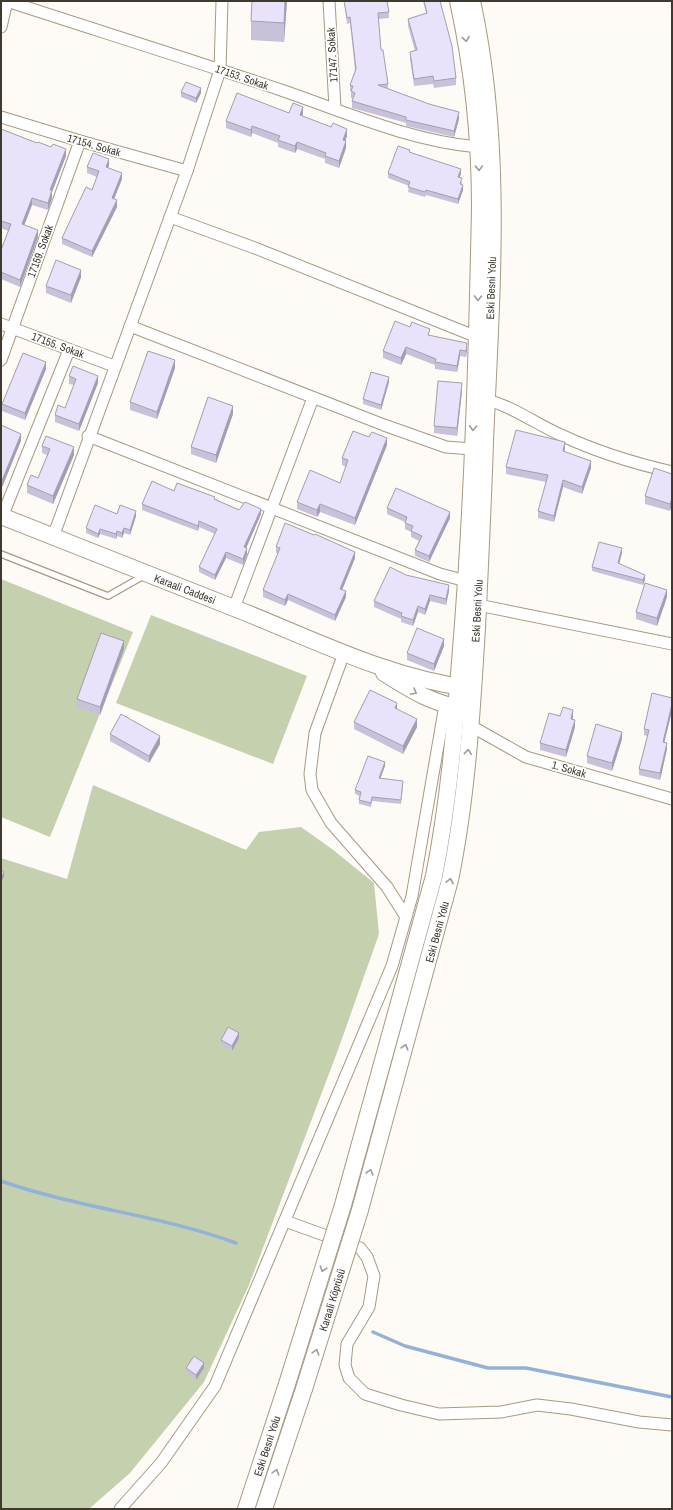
<svg xmlns="http://www.w3.org/2000/svg" width="673" height="1510" font-family="'Archivo Narrow',sans-serif">
	<style>
		.green { fill: #c5d0ae }
		.lines { fill: none; stroke-linecap: round; stroke-linejoin: round }
		.stream { stroke: #94b2d8; stroke-width: 3.5 }
		.lane-casing { stroke: #a79983; stroke-width: 8 }
		.street-casing { stroke: #a79983; stroke-width: 13 }
		.secondary-casing { stroke: #a79983; stroke-width: 18 }
		.lane { stroke: #fff; stroke-width: 5.5 }
		.street { stroke: #fff; stroke-width: 11 }
		.secondary { stroke: #fff; stroke-width: 16 }
		.secondary-bridge-casing { stroke: #a79983; stroke-width: 18; stroke-linecap: butt }
		.secondary-bridge { stroke: #fff; stroke-width: 16 }
		.wall { fill: #c8c2d8 }
		.shaded-wall { fill: #a39eb0 }
		.building { fill: #e9e2fb; stroke: #a39eb0 }
		.oneway { stroke: #9f9c98 }
		.labels { text-anchor: middle; dominant-baseline: central; stroke-width: 3.5; stroke-linejoin: round; paint-order: stroke }
		.street-label { font-size: 11px; fill: #3f3930; stroke: #fff }
	</style>
	<rect width="100%" height="100%" fill="#fefbf6"/>
	<g class="green">
		<polygon points="1,579 133,632 50,837 1,817"/>
		<polygon points="151,615 307,676 273,764 116,703"/>
		<polygon points="93,785 246,850 259,832 301,827 332,849 374,883 379,934 338,1050 249,1285 204,1382 130,1473 89,1509 1,1509 1,858 67,879"/>
	</g>
	<g class="lines">
		<g class="stream">
			<path d="M 1,1181 C 78,1208 160,1215 236,1243"/>
			<polyline points="373,1332 405,1346 488,1368 526,1368 672,1397"/>
		</g>
		<g class="lane-casing">
			<polyline id="lane" points="1,554 108,596 145,575"/>
		</g>
		<g class="street-casing">
			<g id="street">
				<path d="M 7,1 C 99,31 192,60 284,91 C 347,113 411,141 478,147"/>
				<polyline points="329,1 335,108"/>
				<polyline points="1,27 7,1"/>
				<polyline points="1,117 80,141 187,171"/>
				<polyline points="170,217 255,248 477,337"/>
				<polyline points="1,324 114,366"/>
				<polyline points="130,326 384,425 446,447 472,449"/>
				<polyline points="1,360 80,141"/>
				<path d="M 487,400 C 514,407 536,424 561,435 C 597,452 633,463 672,472"/>
				<polyline points="88,436 440,574 466,581"/>
				<polyline points="2,517 69,350"/>
				<polyline points="53,537 187,171 220,70 222,1"/>
				<polyline points="478,605 672,644"/>
				<polyline points="234,608 313,398"/>
				<polyline points="344,653 315,733 310,774 312,790 331,823 387,887 406,917"/>
				<polyline points="471,726 526,757 672,799"/>
				<polyline points="285,1221 360,1248 367,1257 374,1276 369,1307 347,1344 345,1365 349,1378 365,1394 401,1405 439,1414 501,1412 537,1405 571,1409 639,1422 672,1425"/>
				<polyline points="120,1509 161,1463 215,1386 392,966 412,896 445,705"/>
			</g>
		</g>
		<g class="secondary-casing">
			<g id="secondary">
				<path d="M 1,516 C 79,547 157,577 234,608 C 311,638 385,677 468,688"/>
				<path d="M 384,673 C 414,692 430,702 466,710"/>
				<path d="M 343,1205 L 434,876 C 449,801 455,725 461,649 C 473,502 477,355 480,208 C 480,138 473,69 458,1"/>
				<path d="M 360,1210 L 450,880 C 467,797 472,712 477,628 C 480,566 483,505 485,442 C 491,295 504,147 472,1"/>
				<polyline points="246,1509 287,1384"/>
				<polyline points="264,1509 304,1389"/>
			</g>
		</g>
		<use href="#lane" class="lane"/>
		<use href="#street" class="street"/>
		<use href="#secondary" class="secondary"/>
		<g class="secondary-bridge-casing">
			<g id="secondary-bridge">
				<polyline points="287,1384 343,1205"/>
				<polyline points="304,1389 360,1210"/>
			</g>
		</g>
		<use href="#secondary-bridge" class="secondary-bridge"/>
	</g>
	<g class="wall">
		<polygon points="287,1 284,42 251,40 251,21"/>
		<polygon points="344,1 387,1 389,12 389,18 378,19 381,50 388,84 388,89 459,119 454,137 406,126 406,123 352,108 352,101 353,98 351,98 351,91 350,91 350,85 355,70 350,23 347,24"/>
		<polygon points="423,1 440,1 456,78 456,85 434,88 433,84 414,86 410,59 410,52 415,51 408,26 408,19 426,13"/>
		<polygon points="181,92 201,93 196,103 181,97"/>
		<polygon points="289,113 303,114 302,116 347,136 345,141 346,148 339,168 325,163 325,159 297,149 295,153 278,147 278,143 252,133 251,137 226,128 226,121"/>
		<polygon points="1,129 37,143 51,147 66,156 52,192 52,198 48,210 32,205 24,225 38,237 20,287 1,279 1,250 8,231 1,228"/>
		<polygon points="410,152 461,174 459,177 462,183 463,190 458,204 426,195 425,197 408,192 409,186 388,178 388,173"/>
		<polygon points="109,165 108,168 122,179 114,199 117,207 92,257 62,244 62,238 92,190 97,177 87,173 87,167"/>
		<polygon points="81,277 71,303 46,293 46,286"/>
		<polygon points="430,336 467,349 466,357 460,356 457,372 435,369 435,365 406,354 401,365 383,358 383,351"/>
		<polygon points="175,368 157,419 130,410 130,402"/>
		<polygon points="46,369 25,420 2,411 2,404"/>
		<polygon points="69,376 98,383 79,431 55,422 55,415 65,408 74,385 69,384"/>
		<polygon points="389,382 381,410 363,404 363,399"/>
		<polygon points="462,391 457,436 434,433 434,426"/>
		<polygon points="233,414 216,463 191,454 191,447"/>
		<polygon points="369,437 387,445 355,525 320,512 317,517 297,509 297,502 340,483 346,467 342,465 342,458"/>
		<polygon points="42,446 74,455 53,504 27,493 27,485 38,478 47,455 42,453"/>
		<polygon points="565,449 564,451 591,468 582,494 563,487 554,522 538,518 538,511 546,482 506,474 506,467"/>
		<polygon points="672,474 670,511 645,504 645,496"/>
		<polygon points="174,491 215,499 239,510 261,514 246,548 247,554 243,565 226,558 215,580 199,572 199,567 215,534 199,527 198,531 142,510 142,504"/>
		<polygon points="387,508 450,518 429,562 415,556 415,550 419,541 411,537 411,532 405,529 405,522 387,514"/>
		<polygon points="117,514 136,516 130,535 124,533 122,538 117,536 116,539 100,534 98,538 86,533 86,528"/>
		<polygon points="276,547 355,558 342,590 346,597 335,621 288,600 285,606 263,597 263,590 278,554 276,553"/>
		<polygon points="622,553 619,564 645,580 643,585 592,571 592,567"/>
		<polygon points="406,575 449,591 446,605 430,601 425,615 418,612 413,626 401,622 401,619 374,607 374,601"/>
		<polygon points="667,597 657,626 636,619 636,612"/>
		<polygon points="444,646 434,671 407,660 407,653"/>
		<polygon points="124,649 100,715 77,707 77,699"/>
		<polygon points="672,698 672,711 664,742 667,749 660,780 639,775 639,769 647,736 644,735 644,729"/>
		<polygon points="397,709 417,727 403,754 354,729 354,722"/>
		<polygon points="560,716 573,717 572,719 575,727 566,757 540,750 540,743"/>
		<polygon points="110,734 160,744 149,763 110,741"/>
		<polygon points="622,739 612,771 587,763 587,756"/>
		<polygon points="385,766 380,778 403,785 401,804 372,801 371,807 359,804 359,800 360,796 355,794 355,790"/>
		<polygon points="239,1038 232,1051 221,1045 221,1040"/>
		<polygon points="186,1368 204,1368 196,1380 186,1372"/>
	</g>
	<g class="shaded-wall">
		<polygon points="285,1 287,1 284,42 284,23"/>
		<polygon points="201,88 201,93 196,103 196,98"/>
		<polygon points="303,107 303,114 300,122 300,115"/>
		<polygon points="459,112 459,119 454,137 454,131"/>
		<polygon points="252,126 252,133 251,137 251,130"/>
		<polygon points="347,129 347,136 343,147 343,140"/>
		<polygon points="346,141 346,148 339,168 339,161"/>
		<polygon points="297,142 297,149 295,153 295,146"/>
		<polygon points="66,149 66,156 52,192 52,198 48,210 48,203 50,190"/>
		<polygon points="109,159 109,165 106,173 106,167"/>
		<polygon points="461,169 461,174 458,182 458,177"/>
		<polygon points="122,173 122,179 112,204 112,198"/>
		<polygon points="463,185 463,190 458,204 458,199"/>
		<polygon points="32,198 32,205 22,231 22,224"/>
		<polygon points="117,200 117,207 92,257 92,251"/>
		<polygon points="38,230 38,237 20,287 20,280"/>
		<polygon points="81,270 81,277 71,303 71,295"/>
		<polygon points="467,343 467,349 466,357 466,351"/>
		<polygon points="406,347 406,354 401,365 401,358"/>
		<polygon points="460,350 460,356 457,372 457,366"/>
		<polygon points="175,360 175,368 157,419 157,412"/>
		<polygon points="46,362 46,369 25,420 25,413"/>
		<polygon points="98,376 98,383 79,431 79,424"/>
		<polygon points="389,377 389,382 381,410 381,405"/>
		<polygon points="462,383 462,391 457,436 457,428"/>
		<polygon points="233,406 233,414 216,463 216,455"/>
		<polygon points="21,434 21,441 1,490 1,483"/>
		<polygon points="387,438 387,445 355,525 355,518"/>
		<polygon points="565,442 565,449 563,458 563,451"/>
		<polygon points="74,447 74,455 53,504 53,496"/>
		<polygon points="591,461 591,468 582,494 582,487"/>
		<polygon points="563,480 563,487 554,522 554,516"/>
		<polygon points="672,498 672,505 670,511 670,504"/>
		<polygon points="320,504 320,512 317,517 317,510"/>
		<polygon points="261,509 261,514 244,553 244,547"/>
		<polygon points="136,511 136,516 130,535 130,530"/>
		<polygon points="450,512 450,518 429,562 429,556"/>
		<polygon points="199,521 199,527 198,531 198,526"/>
		<polygon points="124,528 124,533 122,538 122,533"/>
		<polygon points="100,529 100,534 98,538 98,534"/>
		<polygon points="117,531 117,536 116,539 116,534"/>
		<polygon points="247,548 247,554 243,565 243,559"/>
		<polygon points="622,548 622,553 618,568 618,563"/>
		<polygon points="226,552 226,558 215,580 215,575"/>
		<polygon points="355,552 355,558 340,595 340,589"/>
		<polygon points="645,575 645,580 643,585 643,580"/>
		<polygon points="449,585 449,591 446,605 446,599"/>
		<polygon points="667,590 667,597 657,626 657,618"/>
		<polygon points="346,591 346,597 335,621 335,615"/>
		<polygon points="288,594 288,600 285,606 285,600"/>
		<polygon points="430,595 430,601 425,615 425,609"/>
		<polygon points="418,606 418,612 413,626 413,620"/>
		<polygon points="444,639 444,646 434,671 434,664"/>
		<polygon points="124,641 124,649 100,715 100,707"/>
		<polygon points="397,703 397,711 395,708"/>
		<polygon points="672,704 672,711 663,748 663,742"/>
		<polygon points="573,710 573,717 571,726 571,719"/>
		<polygon points="417,719 417,727 403,754 403,746"/>
		<polygon points="575,720 575,727 566,757 566,750"/>
		<polygon points="622,732 622,739 612,771 612,763"/>
		<polygon points="160,736 160,744 149,763 149,756"/>
		<polygon points="667,743 667,749 660,780 660,773"/>
		<polygon points="385,762 385,766 379,782 379,778"/>
		<polygon points="4,872 4,877 1,882 1,877"/>
		<polygon points="239,1033 239,1038 232,1051 232,1046"/>
		<polygon points="204,1363 204,1368 196,1380 196,1375"/>
	</g>
	<g class="building">
		<polygon points="252,1 285,1 284,23 251,21"/>
		<polygon points="344,1 387,1 389,12 378,13 381,50 383,50 388,84 378,85 429,104 459,112 454,131 406,120 406,117 352,101 355,93 351,91 353,86 350,85 356,69 350,17 347,18"/>
		<polygon points="424,1 440,1 452,46 456,78 434,81 433,76 414,79 410,52 417,50 408,19 427,13"/>
		<polygon points="186,82 201,88 196,98 181,92"/>
		<polygon points="237,93 289,113 293,103 303,107 300,115 331,127 333,123 347,129 343,140 346,141 339,161 325,156 326,153 297,142 295,146 278,140 280,136 252,126 251,130 226,121"/>
		<polygon points="1,129 37,143 38,142 51,147 53,144 66,149 50,190 52,190 48,203 32,198 22,224 38,230 20,280 1,272 1,250 11,224 1,221"/>
		<polygon points="398,146 410,150 409,152 461,169 458,177 462,178 460,184 463,185 458,199 426,190 425,192 408,187 410,182 388,173"/>
		<polygon points="93,153 109,159 106,167 122,173 112,198 117,200 92,251 62,238 86,187 92,190 99,171 87,167"/>
		<polygon points="56,260 81,270 71,295 46,286"/>
		<polygon points="395,321 410,327 412,322 430,329 428,335 467,343 466,351 460,350 457,366 435,362 436,359 406,347 401,358 383,351"/>
		<polygon points="148,351 175,360 157,412 130,402"/>
		<polygon points="23,353 46,362 25,413 2,404"/>
		<polygon points="73,366 98,376 79,424 55,415 58,405 65,408 76,379 69,376"/>
		<polygon points="371,372 389,377 381,405 363,399"/>
		<polygon points="438,381 462,383 457,428 434,426"/>
		<polygon points="208,397 233,406 216,455 191,447"/>
		<polygon points="1,425 21,434 1,483"/>
		<polygon points="516,430 565,442 563,451 591,461 582,487 563,480 554,516 538,511 548,475 506,467"/>
		<polygon points="353,431 369,437 372,432 387,438 355,518 320,504 317,510 297,502 310,470 340,483 348,460 342,458"/>
		<polygon points="46,436 74,447 53,496 27,485 31,475 38,478 50,449 42,446"/>
		<polygon points="654,468 672,474 672,498 670,504 645,496"/>
		<polygon points="152,481 174,491 177,483 215,497 214,499 239,510 245,502 261,509 244,547 247,548 243,559 226,552 215,575 199,567 217,529 199,521 198,526 142,504"/>
		<polygon points="396,488 450,512 429,556 415,550 422,536 411,531 413,526 405,523 407,517 387,508"/>
		<polygon points="95,505 117,514 120,505 136,511 130,530 124,528 122,533 117,531 116,534 100,529 98,534 86,528"/>
		<polygon points="285,523 314,535 315,534 355,552 340,589 346,591 335,615 288,594 285,600 263,590 280,548 276,547"/>
		<polygon points="599,542 622,548 618,563 645,575 643,580 592,567"/>
		<polygon points="390,567 406,575 449,585 446,599 430,595 425,609 418,606 413,620 401,616 402,613 374,601"/>
		<polygon points="645,583 667,590 657,618 636,612"/>
		<polygon points="417,628 444,639 434,664 407,653"/>
		<polygon points="101,633 124,641 100,707 77,699"/>
		<polygon points="370,690 397,703 395,708 417,719 403,746 354,722"/>
		<polygon points="652,693 672,698 672,704 663,742 667,743 660,773 639,769 649,730 644,729"/>
		<polygon points="563,707 573,710 571,719 575,720 566,750 540,743 549,713 560,716"/>
		<polygon points="121,714 160,736 149,756 110,734"/>
		<polygon points="596,724 622,732 612,763 587,756"/>
		<polygon points="368,756 385,762 379,778 403,781 401,800 372,797 371,803 359,800 361,792 355,790"/>
		<polygon points="1,870 4,872 1,877"/>
		<polygon points="228,1027 239,1033 232,1046 221,1040"/>
		<polygon points="194,1356 204,1363 196,1375 186,1368"/>
	</g>
	<defs><path id="oneway-chevron" d="M-2-3.5L2.5 0L-2 3.5" fill="none" stroke-width="1.6" stroke-linecap="round" stroke-linejoin="round"/></defs>
	<g class="oneway">
		<use href="#oneway-chevron" transform="translate(466 39) rotate(80)"/>
		<use href="#oneway-chevron" transform="translate(479 168) rotate(88)"/>
		<use href="#oneway-chevron" transform="translate(478 298) rotate(91)"/>
		<use href="#oneway-chevron" transform="translate(473 428) rotate(93)"/>
		<use href="#oneway-chevron" transform="translate(414 692) rotate(30)"/>
		<use href="#oneway-chevron" transform="translate(468 752) rotate(-84)"/>
		<use href="#oneway-chevron" transform="translate(450 881) rotate(-78)"/>
		<use href="#oneway-chevron" transform="translate(405 1047) rotate(-74)"/>
		<use href="#oneway-chevron" transform="translate(370 1172) rotate(-74)"/>
		<use href="#oneway-chevron" transform="translate(323 1269) rotate(107)"/>
		<use href="#oneway-chevron" transform="translate(316 1352) rotate(-73)"/>
		<use href="#oneway-chevron" transform="translate(276 1472) rotate(-72)"/>
	</g>
	<g class="labels">
		<g class="street-label">
			<text transform="translate(332 55) rotate(-93)">17147. Sokak</text>
			<text transform="translate(242 77) rotate(19)">17153. Sokak</text>
			<text transform="translate(94 145) rotate(16)">17154. Sokak</text>
			<text transform="translate(40 251) rotate(-70)">17159. Sokak</text>
			<text transform="translate(491 288) rotate(-88)">Eski Besni Yolu</text>
			<text transform="translate(58 345) rotate(20)">17155. Sokak</text>
			<text transform="translate(185 589) rotate(21)">Karaali Caddesi</text>
			<text transform="translate(477 611) rotate(-87)">Eski Besni Yolu</text>
			<text transform="translate(569 769) rotate(16)">1. Sokak</text>
			<text transform="translate(437 932) rotate(-75)">Eski Besni Yolu</text>
			<text transform="translate(332 1300) rotate(-73)">Karaali Köprüsü</text>
			<text transform="translate(267 1446) rotate(-72)">Eski Besni Yolu</text>
		</g>
	</g>
	<rect width="673" height="1510" fill="none" stroke="#3f3930" stroke-width="4"/>
</svg>
